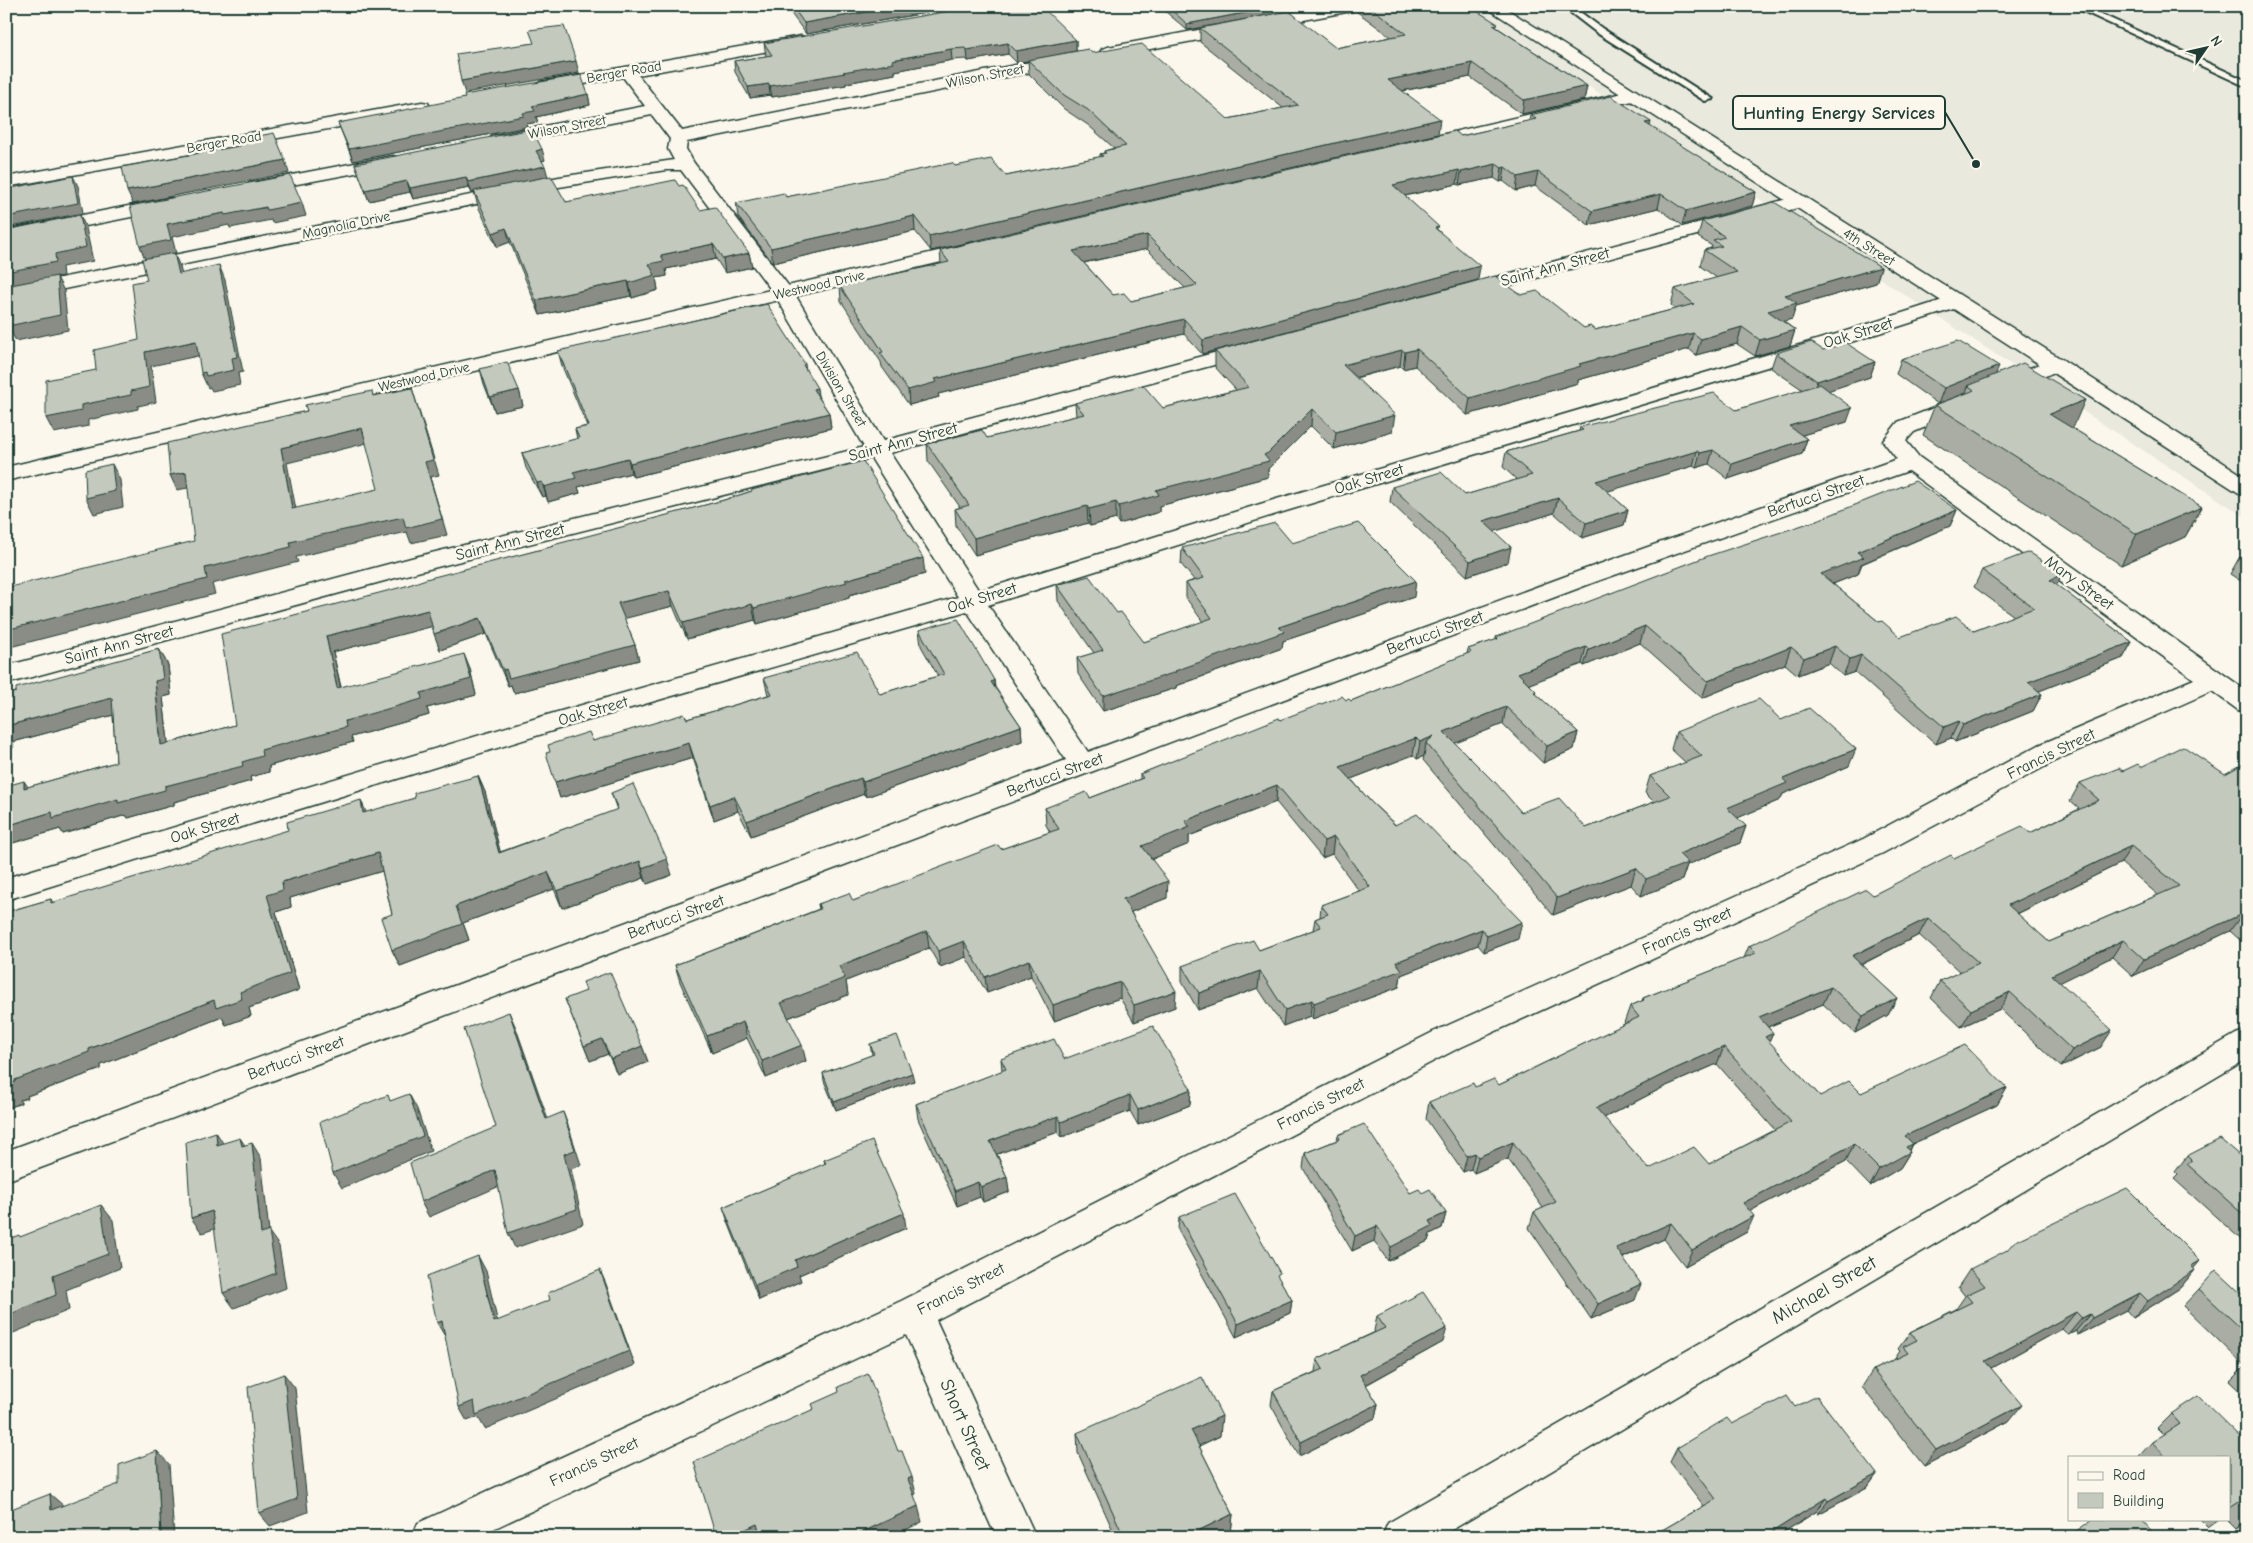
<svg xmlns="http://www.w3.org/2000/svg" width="2253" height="1543" font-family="'Comic Neue',sans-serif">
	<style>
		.built { fill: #eae9de }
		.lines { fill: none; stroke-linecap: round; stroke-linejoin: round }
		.service-casing { stroke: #1f3d34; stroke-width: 4 }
		.minor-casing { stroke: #1f3d34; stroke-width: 3 }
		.tertiary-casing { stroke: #1f3d34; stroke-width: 3 }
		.secondary-casing { stroke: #1f3d34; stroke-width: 3 }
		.service { fill: #fbf7ec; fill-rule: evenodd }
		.minor { fill: #fbf7ec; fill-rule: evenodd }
		.tertiary { fill: #fbf7ec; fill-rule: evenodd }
		.secondary { fill: #fbf7ec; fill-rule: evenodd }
		.wall { fill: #a9ada3; stroke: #1f3d34; fill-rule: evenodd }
		.shaded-wall { fill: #898d85; stroke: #1f3d34 }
		.building { fill: #c4c9be; stroke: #1f3d34; fill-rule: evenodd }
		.labels { text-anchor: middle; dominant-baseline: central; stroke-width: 5; stroke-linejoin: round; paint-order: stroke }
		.far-street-label { font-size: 14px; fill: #1f3d34; stroke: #fbf7ec }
		.street-label { font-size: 16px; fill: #1f3d34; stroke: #fbf7ec }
		.near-street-label { font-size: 19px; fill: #1f3d34; stroke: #fbf7ec }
		.leader { fill: none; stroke: #1f3d34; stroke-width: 2 }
		.callout-dot { fill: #1f3d34; stroke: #fbf7ec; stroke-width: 2 }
		.callout { fill: #fbf7ec; stroke: #1f3d34; stroke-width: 2 }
		.callout-label { font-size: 18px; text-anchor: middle; font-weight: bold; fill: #1f3d34 }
	</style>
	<rect width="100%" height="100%" fill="#fbf7ec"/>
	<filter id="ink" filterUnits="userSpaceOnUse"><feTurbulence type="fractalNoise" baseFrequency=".02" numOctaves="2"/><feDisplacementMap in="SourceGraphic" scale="10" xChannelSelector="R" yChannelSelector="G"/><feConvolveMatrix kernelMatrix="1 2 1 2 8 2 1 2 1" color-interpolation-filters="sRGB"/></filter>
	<g filter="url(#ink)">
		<polygon class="built" points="1467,6 2247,6 2247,518 1920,305"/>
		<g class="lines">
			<g class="service-casing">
				<g id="service">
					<polygon points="1562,6 1572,6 1603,29 1713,99 1705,101 1597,33"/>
					<polygon points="2072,6 2083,6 2247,81 2247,87"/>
				</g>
			</g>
			<g class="minor-casing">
				<g id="minor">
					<polygon points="1326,6 1359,6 1352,11 1108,57 1102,55 1100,52 1102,49 1108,47"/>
					<polygon points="801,36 807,38 809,41 807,44 638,75 682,131 1066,55 1072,57 1074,60 1072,63 1066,65 687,142 686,149 694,163 794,293 883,441 1251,343 1258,345 1261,349 1258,353 890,453 979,591 1270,501 1840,333 1949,298 1956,296 1963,298 1966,302 1963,306 1854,341 1286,511 988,605 1088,752 1577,572 1897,459 1883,441 1898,422 1964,396 1972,397 1975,402 1972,407 1914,432 1906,441 1919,457 2247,691 2247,713 2238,710 2212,691 2059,759 1883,853 1455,1050 936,1320 1036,1537 996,1537 906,1335 476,1537 412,1537 418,1523 901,1301 1433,1032 1863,839 2039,745 2194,679 1908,471 1595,582 6,1181 6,1151 1066,760 967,611 565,727 6,900 6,878 547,715 958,597 871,458 421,571 6,684 6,666 415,557 864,447 775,295 681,170 666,170 559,187 6,301 6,289 559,177 674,160 668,149 670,139 652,115 498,145 492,144 489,140 492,136 498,135 645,106 623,77 546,91 540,90 538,86 540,82"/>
					<polygon points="422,102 428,103 430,107 428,111 6,187 6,177"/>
					<polygon points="392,156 398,157 401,161 398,165 255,192 249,191 246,187 249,183 255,182"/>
					<polygon points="1798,196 1805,198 1807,202 1805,206 1466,297 1459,295 1456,291 1459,287"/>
					<polygon points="169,198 176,200 178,204 176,208 6,242 6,230"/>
					<polygon points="2056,358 2063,360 2066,364 2063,368 2012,391 2004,392 1996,391 1993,386 1996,381"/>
					<polygon points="2247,1030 2247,1059 1440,1537 1382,1537 1388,1523 2236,1034"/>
				</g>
			</g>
			<g class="tertiary-casing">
				<g id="tertiary">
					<polygon points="1631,91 1637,92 1639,96 1637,100 1423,149 1417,148 1414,144 1417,140 1423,139"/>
					<polygon points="977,242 984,244 987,248 984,252 6,481 6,467"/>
				</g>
			</g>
			<g class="secondary-casing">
				<polygon id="secondary" points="1484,6 1502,6 2063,360 2247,478 2247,495 2239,493"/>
			</g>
			<use href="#service" class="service"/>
			<use href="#minor" class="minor"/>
			<use href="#tertiary" class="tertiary"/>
			<use href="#secondary" class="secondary"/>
		</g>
		<g class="wall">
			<polygon points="787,6 965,6 806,34 787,8"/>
			<polygon points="1159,6 1273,6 1274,14 1187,30"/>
			<polygon points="1356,6 1469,6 1498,28 1587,86 1584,100 1522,114 1470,77 1403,91 1438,134 931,251 915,231 773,263 738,217 736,203 786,197 955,166 1006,176 1100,157 1100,154 1104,153 1104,151 1114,148 1088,125 1064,109 1029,74 1028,61 1017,63 1008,54 968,61 966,59 952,60 895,71 895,74 846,83 846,85 772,97 770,95 750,98 735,72 734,61 766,56 764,43 1076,40 1076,51 1092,53 1228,119 1283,108 1200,42 1200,28 1336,48 1391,37 1356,11"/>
			<polygon points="588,94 590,105 536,117 538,122 526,124 527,127 353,161 338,123"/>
			<path d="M 1530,115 L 1650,127 L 1756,192 L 1752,206 L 1682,225 L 1658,208 L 1589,225 L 1535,186 L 1516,191 L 1503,181 L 1500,182 L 1494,178 L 1459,185 L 1457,184 L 1405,196 L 1439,231 L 1478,280 L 1202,354 L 1184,334 L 938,394 L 939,397 L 909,405 L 882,367 L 881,362 L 841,301 L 840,286 L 941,264 L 940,250 L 1529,121 ZM 1147,249 L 1185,288 L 1131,301 L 1113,295 L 1084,263 Z"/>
			<polygon points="545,160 542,161 547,176 566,202 679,186 700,210 749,253 752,267 725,273 716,259 666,269 667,276 656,278 658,290 632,298 631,296 540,315 510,242 497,247 478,206 474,192 472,193 469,188 413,199 410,192 369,201 355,164"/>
			<polygon points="1702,221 1881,267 1876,283 1796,306 1792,319 1783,321 1795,330 1790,346 1755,356 1737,344 1696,355 1689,349 1578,380 1578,383 1467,415 1415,366 1403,369 1400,366 1356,378 1392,432 1334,449 1311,426 1268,469 1268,477 1159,506 1159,512 1119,524 1116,519 1090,526 1088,523 975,555 956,526 955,509 960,507 928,461 927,444 987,438 1076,416 1075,403 1163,408 1236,390 1215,367 1215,351 1521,295 1584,328 1595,330 1675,309 1671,305 1675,289 1717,278 1700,266 1704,250 1711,248 1712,246 1698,237"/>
			<polygon points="1823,350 1875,362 1870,377 1829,390 1847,422 1802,435 1807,439 1802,454 1728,479 1709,464 1696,468 1693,466 1607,491 1628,510 1624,525 1582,538 1554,513 1494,531 1508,562 1467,576 1390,502 1392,487 1465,495 1517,480 1503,467 1506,452 1579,431 1580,427 1736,410 1803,390 1771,368 1776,353"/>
			<polygon points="558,351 805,364 806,370 818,396 829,413 831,428 633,477 631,473 578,487 580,493 548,502 546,496 542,497 526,468 522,453 577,439 575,429 587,426 562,366"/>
			<polygon points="1901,359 1996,375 2072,428 2202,507 2185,537 2121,565 1923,435 1935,405 1965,394 1966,393 1938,404 1896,374"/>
			<polygon points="480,369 519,390 523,406 495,412 484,384"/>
			<polygon points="752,490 925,574 849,595 849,598 757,624 755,620 687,639 673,606 624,618 635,645 639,660 514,693 511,685 508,686 486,634 440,650 432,626 333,652 341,687 470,669 476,695 427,708 429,715 351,737 353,742 269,766 269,772 250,777 251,781 174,802 174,805 128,818 126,815 63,834 60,829 6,845 6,786 28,787 116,762 113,715 13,742 13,748 6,750 6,695 159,649 168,665 171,695 163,697 168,743 235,725 406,586 724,500 752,491"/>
			<polygon points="1957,510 1950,526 1862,564 1858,574 1833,584 1879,622 1900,637 1974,631 2014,616 1974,587 1982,570 2056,585 2132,642 2123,658 2039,691 2042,694 2033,711 1955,742 1951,738 1936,744 1855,672 1843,676 1829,663 1798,675 1785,664 1702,698 1640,643 1584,666 1582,664 1529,684 1536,691 1535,693 1578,732 1574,749 1543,763 1503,724 1455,743 1521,812 1586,828 1654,802 1645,793 1650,776 1686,763 1671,749 1676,732 1781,720 1849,766 1783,794 1780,800 1737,818 1746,826 1740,843 1687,865 1682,880 1641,896 1631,885 1553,915 1423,760 1424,756 1417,759 1413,755 1351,779 1371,802 1518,939 1484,952 1478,945 1401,975 1399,987 1312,1019 1310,1016 1283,1026 1258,988 1198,1010 1182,982 1182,966 1259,950 1313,930 1315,919 1320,917 1321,905 1359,891 1332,854 1322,858 1276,802 1189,836 1189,844 1152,859 1167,898 1131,912 1175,1007 1134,1022 1120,998 1054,1021 1031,976 987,993 966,957 940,967 929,948 846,981 848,995 788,1018 806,1061 766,1078 747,1038 712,1053 680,982 675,965 819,909 818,904 853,901 1050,832 1046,825 1045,808 1090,798 1140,779 1140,774 1280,720 1346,700 1351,701 1467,654 1468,649 1496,640 1496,637"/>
			<polygon points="1292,543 1414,597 1283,641 1282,648 1176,686 1176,688 1103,711 1078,674 1077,658 1094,653 1058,601 1057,585 1117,613 1144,642 1203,622 1186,598 1186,583 1194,580 1181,564 1182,548"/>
			<polygon points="2247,555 2247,585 2230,574 2239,558"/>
			<polygon points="919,630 994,680 995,687 1021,726 1022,741 866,797 864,794 751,836 738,811 714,820 693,758 560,798 555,782 593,741 687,719 768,695 764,678 880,694 938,676 921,646"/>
			<path d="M 2247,762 L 2247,937 L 2240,940 L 2230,931 L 2133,976 L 2112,957 L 2060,982 L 2101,1047 L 2061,1067 L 2000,1009 L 1961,1027 L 1931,998 L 1940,981 L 1960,972 L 1919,935 L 1861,965 L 1897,998 L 1888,1015 L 1855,1033 L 1823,1004 L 1768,1027 L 1773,1033 L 1769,1042 L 1820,1096 L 1861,1093 L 2007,1088 L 1997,1105 L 1912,1144 L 1909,1151 L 1910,1152 L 1900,1168 L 1870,1186 L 1846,1161 L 1750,1211 L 1747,1232 L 1685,1266 L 1664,1239 L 1623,1258 L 1635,1300 L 1591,1319 L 1529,1228 L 1534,1212 L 1543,1208 L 1508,1159 L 1474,1173 L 1471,1169 L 1463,1172 L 1426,1119 L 1429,1102 L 1499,1085 L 1625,1024 L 1624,1023 L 1630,1006 L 1642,1001 L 1643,998 L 1744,958 L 1749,946 L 1873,895 L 1954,858 L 2030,833 L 2079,809 L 2070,801 L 2080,783 L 2123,771 L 2141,767 L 2225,774 ZM 2121,863 L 2158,895 L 2049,942 L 2017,914 ZM 1717,1064 L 1775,1130 L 1709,1164 L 1649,1169 L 1604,1118 L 1664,1087 Z"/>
			<polygon points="478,776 485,792 500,852 617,810 611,793 672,875 647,884 644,878 562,908 554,889 463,923 469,940 400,966 392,950 392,914 382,871 290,898 291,907 276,912 299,990 249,1008 251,1016 226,1025 222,1017 101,1065 101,1069 27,1096 28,1098 20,1100 21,1103 6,1109 6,912 51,899 53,903 366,813 415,798"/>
			<polygon points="565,999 642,1046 648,1062 617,1074 608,1054 590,1061"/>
			<polygon points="870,1044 914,1081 836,1110 824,1081 823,1073 872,1055"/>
			<polygon points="1001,1059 1064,1059 1191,1089 1190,1105 1138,1125 1130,1111 1062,1137 1058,1132 997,1154 1007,1177 1009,1192 983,1202 980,1197 957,1206 918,1119 916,1104 1002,1071"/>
			<polygon points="1338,1135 1410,1193 1422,1193 1446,1213 1442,1228 1430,1234 1428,1241 1388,1261 1374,1241 1352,1251 1303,1168 1305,1153 1337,1140"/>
			<polygon points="2187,1156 2247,1162 2247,1245 2174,1179 2178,1175 2175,1172"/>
			<polygon points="824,1160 906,1228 799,1275 801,1281 759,1300 728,1222 723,1207 825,1164"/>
			<polygon points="1179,1217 1279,1279 1292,1300 1290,1313 1236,1337 1178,1230"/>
			<polygon points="1970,1269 2194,1269 2195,1270 2180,1288 2133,1318 2126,1310 2077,1335 2076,1331 2068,1335 2062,1329 1991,1368 2009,1421 1924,1466 1862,1387 1873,1370 1894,1360 1900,1351 1898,1349 1910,1332 1956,1309 1965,1296 1958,1287"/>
			<polygon points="2199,1289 2247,1299 2247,1397 2230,1381 2245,1366 2183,1306"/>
			<polygon points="1377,1316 1443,1342 1366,1385 1378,1404 1375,1418 1299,1456 1271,1405 1273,1391 1315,1372 1317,1359 1375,1332 1374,1331"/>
			<polygon points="1795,1407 1877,1474 1867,1488 1818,1514 1817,1511 1776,1537 1650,1537 1704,1506 1670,1462 1677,1448 1732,1424"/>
			<polygon points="2171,1414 2247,1444 2247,1520 2236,1528 2227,1519 2229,1519 2229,1457 2140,1457 2139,1456 2152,1442 2164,1435 2157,1428"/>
			<polygon points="1077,1433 1220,1436 1199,1446 1233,1514 1231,1533 1223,1537 1116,1537 1078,1453"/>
			<polygon points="2200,1519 2219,1519 2208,1527"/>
		</g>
		<g class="shaded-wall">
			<polygon points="900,6 965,6 806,34 804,23"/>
			<polygon points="1275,7 1274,14 1187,30 1187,24"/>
			<polygon points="1076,40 1076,51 1017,63 1016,51"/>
			<polygon points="1008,43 1008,54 968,61 967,50"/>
			<polygon points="951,49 952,60 895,71 895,74 846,83 846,85 772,97 770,86 843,72 892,60"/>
			<polygon points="576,61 579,73 465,93 461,81"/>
			<polygon points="1472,63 1470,77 1387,94 1388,80"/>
			<polygon points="769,84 770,95 750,98 748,87"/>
			<polygon points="1587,86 1584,100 1522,114 1524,100"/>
			<polygon points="588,94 590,105 536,117 538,122 526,124 527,127 353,161 349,149 523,113 532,106"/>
			<polygon points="1440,119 1438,134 931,251 929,236"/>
			<polygon points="1651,122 1648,135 1645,123"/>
			<polygon points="542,149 545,160 539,162 536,151"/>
			<polygon points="285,160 289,173 133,204 127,191"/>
			<polygon points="1496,164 1494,178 1459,185 1461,172"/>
			<polygon points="545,166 548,177 472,193 468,182"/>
			<polygon points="1505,167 1503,181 1500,182 1502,168"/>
			<polygon points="1459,170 1457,184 1391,199 1393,185"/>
			<polygon points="1538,172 1535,186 1516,191 1518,177"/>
			<polygon points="73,176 78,186 83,213 11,227 6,217"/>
			<polygon points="466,177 469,188 413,199 410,188"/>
			<polygon points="407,181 410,192 369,201 365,190"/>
			<polygon points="1756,192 1752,206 1682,225 1686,211"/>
			<polygon points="1661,194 1658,208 1589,225 1592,211"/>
			<polygon points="302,203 306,216 272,223 271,220 230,228 229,225 172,237 176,253 174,253 180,267 185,288 145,259 140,246 167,224 224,213"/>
			<polygon points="80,215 86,228 93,261 62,267 63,276 57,277 64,291 68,330 16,341 8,326 13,286 7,274 6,274 6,260 55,254"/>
			<polygon points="914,216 915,231 773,263 771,248"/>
			<polygon points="506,228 510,242 497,247 493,233"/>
			<polygon points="1147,235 1147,249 1073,265 1073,251"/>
			<polygon points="713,244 716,259 666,269 667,276 656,278 658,290 632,298 629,283 649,264 661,255"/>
			<polygon points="749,253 752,267 725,273 723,259"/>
			<polygon points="219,265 225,280 243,372 238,373 240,385 212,391 210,387 208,388 201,373 232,358"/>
			<polygon points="1480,266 1478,280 1202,354 1203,340"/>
			<polygon points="1881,267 1876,283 1796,306 1792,319 1763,327 1768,311 1785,295"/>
			<polygon points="628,281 631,296 540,315 536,300"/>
			<polygon points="1184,319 1184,334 938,394 939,397 909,405 908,390 935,379"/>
			<polygon points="1742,327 1737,344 1696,355 1701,339"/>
			<polygon points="1795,330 1790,346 1755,356 1760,340"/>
			<polygon points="1693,333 1689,349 1578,380 1578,383 1467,415 1470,398 1579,364"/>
			<polygon points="196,341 202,355 151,366 156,402 138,406 138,409 88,420 88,426 54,433 46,418 81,405 131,391 145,352"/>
			<polygon points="1417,349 1415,366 1403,369 1405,352"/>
			<polygon points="1402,350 1400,366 1342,381 1343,365"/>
			<polygon points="1875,362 1870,377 1812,396 1817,381"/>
			<polygon points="1999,366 1993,382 1968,386 1966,393 1938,404 1944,388"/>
			<polygon points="412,388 439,475 430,477 447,535 411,543 407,532 296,557 298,562 212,584 215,594 6,648 6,630 290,542 425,462"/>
			<polygon points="817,388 819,402 813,389"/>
			<polygon points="519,390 523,406 495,412 490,397"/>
			<polygon points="2085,400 2072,430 2049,414"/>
			<polygon points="1852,408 1847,422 1785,440 1789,426"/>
			<polygon points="1312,409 1311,426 1268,469 1268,477 1159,506 1159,512 1119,524 1119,506 1156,490 1264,455"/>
			<polygon points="829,413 831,428 633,477 630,463"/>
			<polygon points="1395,415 1392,432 1334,449 1336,432"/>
			<polygon points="362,428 367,443 287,463 299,525 292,509 281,448"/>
			<polygon points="1807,439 1802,454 1728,479 1732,464"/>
			<polygon points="1713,450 1709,464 1696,468 1700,453"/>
			<polygon points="1697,451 1693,466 1592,496 1596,481"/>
			<polygon points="628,458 631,473 578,487 580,493 548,502 544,487 573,472"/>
			<polygon points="112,464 120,480 123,507 94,514 86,498"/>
			<polygon points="186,472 193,487 177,490 170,475"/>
			<polygon points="542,482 546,496 542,497 537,483"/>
			<polygon points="1558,498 1554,513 1480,536 1483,521"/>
			<polygon points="1116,502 1116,519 1090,526 1089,509"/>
			<polygon points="1087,506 1088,523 975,555 974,538"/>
			<polygon points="2202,507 2185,537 2121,565 2137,534"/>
			<polygon points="1628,510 1624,525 1582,538 1586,523"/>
			<polygon points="1957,510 1950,526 1861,564 1858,574 1815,591 1821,574 1857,552"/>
			<polygon points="1511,547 1508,562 1467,576 1470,561"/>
			<polygon points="923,558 925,574 849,595 849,598 757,624 754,608 845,580"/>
			<polygon points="2062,574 2054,591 2050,580"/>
			<polygon points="1416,581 1414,597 1283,641 1282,648 1176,686 1176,688 1103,711 1103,696 1175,671 1279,627"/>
			<polygon points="669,591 673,606 623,619 618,603"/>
			<polygon points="752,604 755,620 687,639 683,623"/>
			<polygon points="428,610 434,626 333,652 344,704 337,688 326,636"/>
			<polygon points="480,618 486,634 440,650 434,634"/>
			<polygon points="1645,626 1640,643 1584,666 1589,649"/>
			<polygon points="2132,642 2123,658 2019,699 2028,682"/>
			<polygon points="635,645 639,660 514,693 511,685 508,686 503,670"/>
			<polygon points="1835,646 1829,663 1798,675 1804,658"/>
			<polygon points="1586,647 1582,664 1514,690 1518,673"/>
			<polygon points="1791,647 1785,664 1702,698 1708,681"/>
			<polygon points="159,649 168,665 171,695 163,697 170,760 161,745 155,681"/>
			<polygon points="464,654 470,669 476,695 427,708 429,715 351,737 353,742 269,766 269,772 250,777 251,781 174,802 174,805 128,818 126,815 63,834 60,829 6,845 6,826 52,812 165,786 242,762 261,750 345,721 421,693"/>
			<polygon points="1861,655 1855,672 1843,676 1850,659"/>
			<polygon points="994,680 995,696 991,682"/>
			<polygon points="2042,694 2033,711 1955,742 1963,725"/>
			<polygon points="112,698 121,713 13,742 13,748 6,750 6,726"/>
			<polygon points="1506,707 1503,724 1441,749 1444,732"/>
			<polygon points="1959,721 1951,738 1936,744 1944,727"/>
			<polygon points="1021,726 1022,741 866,797 863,782"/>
			<polygon points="1578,732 1574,749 1543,763 1547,746"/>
			<polygon points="1434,736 1426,743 1424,756 1417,759 1420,742"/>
			<polygon points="1416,738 1413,755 1338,784 1340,767"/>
			<polygon points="689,743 693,758 560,798 555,782"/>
			<polygon points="1856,749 1849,766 1783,794 1780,800 1721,825 1727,808 1783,779"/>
			<polygon points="478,776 485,792 505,870 499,853"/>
			<polygon points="861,778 864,794 751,836 747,821"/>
			<polygon points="24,781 34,796 24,788"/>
			<polygon points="1277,785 1276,802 1189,836 1189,844 1142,863 1142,846 1185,821"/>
			<polygon points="734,796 738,811 714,820 710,805"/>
			<polygon points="361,800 368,817 363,813"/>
			<polygon points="1746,826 1740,843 1687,865 1682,880 1641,896 1646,879 1679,854"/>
			<polygon points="1334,837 1332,854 1322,858 1324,841"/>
			<polygon points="2131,846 2121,863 1998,923 2008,905"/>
			<polygon points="378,853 386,870 290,898 291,907 276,912 299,990 249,1008 251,1016 226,1025 222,1017 101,1065 101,1069 27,1096 28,1098 20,1100 21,1103 6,1109 6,1088 8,1084 15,1080 89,1049 214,1000 240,992 267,895 282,882"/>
			<polygon points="667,859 672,875 647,884 642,868"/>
			<polygon points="640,861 644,878 562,908 557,891"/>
			<polygon points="1636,868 1631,885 1553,915 1557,898"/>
			<polygon points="548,872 554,889 463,923 469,940 400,966 392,950 456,906"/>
			<polygon points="1168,881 1167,898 1123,915 1123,899"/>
			<polygon points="2242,914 2230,931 2133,976 2144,959"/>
			<polygon points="1928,918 1919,935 1844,973 1852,956"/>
			<polygon points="1522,922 1518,939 1484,952 1487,936"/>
			<polygon points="1482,929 1478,945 1401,975 1399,987 1312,1019 1314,1003 1396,962"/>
			<polygon points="927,931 929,948 846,981 848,995 785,1019 781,1003 839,966"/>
			<polygon points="2247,931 2247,937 2240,940"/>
			<polygon points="2123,940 2112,957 2041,992 2052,975"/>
			<polygon points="964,941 966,957 940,967 938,951"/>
			<polygon points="1029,960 1031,976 987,993 985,977"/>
			<polygon points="1260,971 1258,988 1198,1010 1199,993"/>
			<polygon points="1120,982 1120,998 1054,1021 1053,1005"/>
			<polygon points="1831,987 1823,1004 1751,1034 1759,1017"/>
			<polygon points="1176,991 1175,1007 1134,1022 1134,1005"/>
			<polygon points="2010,992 2000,1009 1961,1027 1971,1010"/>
			<polygon points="1897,998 1888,1015 1855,1033 1863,1016"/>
			<polygon points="1312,1000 1310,1016 1283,1026 1285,1010"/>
			<polygon points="509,1012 516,1028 553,1134 546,1119"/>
			<polygon points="743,1022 747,1038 712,1053 707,1036"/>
			<polygon points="2112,1030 2101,1047 2061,1067 2072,1050"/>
			<polygon points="1773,1033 1766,1050 1765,1037"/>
			<polygon points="602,1039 608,1054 590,1061 584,1046"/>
			<polygon points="802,1045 806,1061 766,1078 762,1061"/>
			<polygon points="642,1046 648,1062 617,1074 611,1059"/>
			<polygon points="1724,1047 1717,1064 1664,1087 1590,1125 1596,1108 1670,1071"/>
			<polygon points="912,1073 914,1081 836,1110 834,1102"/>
			<polygon points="2007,1088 1997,1105 1912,1144 1907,1153 1910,1152 1900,1168 1870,1186 1879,1169 1905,1136"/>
			<polygon points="1191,1089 1190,1105 1138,1125 1138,1110"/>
			<polygon points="409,1094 417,1109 431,1151 342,1188 333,1173"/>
			<polygon points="1130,1095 1130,1111 1062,1137 1061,1122"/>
			<polygon points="563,1112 569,1128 581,1165 571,1169 583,1224 515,1248 508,1233 564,1154"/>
			<polygon points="1058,1116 1058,1132 992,1156 990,1141"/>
			<polygon points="216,1132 226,1148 217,1145"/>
			<polygon points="240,1138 250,1153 242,1146"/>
			<polygon points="1513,1142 1508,1159 1474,1173 1478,1157"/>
			<polygon points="252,1143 261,1158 269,1232 279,1246 286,1288 234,1308 223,1293 261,1234"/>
			<polygon points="1854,1144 1846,1161 1735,1219 1743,1203"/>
			<polygon points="1475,1153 1471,1169 1463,1172 1467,1156"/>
			<polygon points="495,1170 502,1185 429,1217 421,1202"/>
			<polygon points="1007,1177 1009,1192 983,1202 981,1187"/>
			<polygon points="978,1182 980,1197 957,1206 955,1191"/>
			<polygon points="101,1205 113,1220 120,1268 66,1290 69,1310 6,1336 6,1316 53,1275"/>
			<polygon points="212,1211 223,1226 202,1233 191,1218"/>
			<polygon points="904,1213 906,1228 799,1275 801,1281 759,1300 755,1285 795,1260"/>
			<polygon points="1446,1213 1442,1228 1430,1234 1428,1241 1388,1261 1391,1247 1429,1221"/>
			<polygon points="1754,1216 1747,1232 1685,1266 1692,1250"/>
			<polygon points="1671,1223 1664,1239 1609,1264 1616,1248"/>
			<polygon points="1377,1226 1374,1241 1352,1251 1355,1236"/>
			<polygon points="478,1256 486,1271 501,1337 494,1322"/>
			<polygon points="2200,1261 2190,1273 2195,1270 2180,1288 2133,1318 2148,1301 2191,1266"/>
			<polygon points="600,1270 606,1284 635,1365 485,1429 478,1417 467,1421 459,1407"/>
			<polygon points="1641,1284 1635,1300 1591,1319 1598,1304"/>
			<polygon points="2140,1293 2126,1310 2077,1335 2092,1318"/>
			<polygon points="1292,1300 1290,1313 1236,1337 1238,1324"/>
			<polygon points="2076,1312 2062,1329 1973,1378 1985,1361"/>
			<polygon points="2090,1314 2076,1331 2068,1335 2082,1318"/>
			<polygon points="442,1321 446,1338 437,1323"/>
			<polygon points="1447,1328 1443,1342 1358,1389 1360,1375"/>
			<polygon points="284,1374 295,1388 308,1512 270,1526 259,1513"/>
			<polygon points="1378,1404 1375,1418 1299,1456 1301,1442"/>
			<polygon points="2022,1405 2009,1421 1924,1466 1936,1450"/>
			<polygon points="1222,1416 1220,1436 1190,1450 1191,1430"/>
			<polygon points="157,1451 169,1464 174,1537 161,1537"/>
			<polygon points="1877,1474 1867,1488 1818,1514 1828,1501"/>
			<polygon points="912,1477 916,1494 911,1496 908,1479"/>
			<polygon points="50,1494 65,1507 51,1510"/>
			<polygon points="1826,1498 1817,1511 1776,1537 1764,1537"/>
			<polygon points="918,1506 922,1522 891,1537 852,1537"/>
			<polygon points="1233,1514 1231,1533 1223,1537 1185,1537"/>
			<polygon points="2247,1518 2247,1520 2236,1528"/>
			<polygon points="757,1524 762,1537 729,1537"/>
		</g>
		<g class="building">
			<polygon points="792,6 900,6 804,23"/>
			<polygon points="979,6 1041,6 1076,40 1016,51 1008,43 967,50 966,48 951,49 892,60 894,63 843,72 845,73 770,86 769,84 748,87 734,61 772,55 764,43"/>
			<polygon points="1167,6 1273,6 1275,7 1187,24"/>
			<polygon points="1369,6 1469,6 1498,24 1493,25 1587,86 1524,100 1472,63 1388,80 1440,119 929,236 914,216 771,248 736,203 784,193 786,197 952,163 955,166 991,159 1006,176 1103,156 1100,154 1106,153 1104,151 1126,146 1088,110 1064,95 1028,60 1088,49 1092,53 1142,44 1228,119 1298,105 1200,28 1289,11 1336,48 1406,34"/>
			<polygon points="564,26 576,61 461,81 456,54 534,43 529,30"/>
			<polygon points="581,75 588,94 532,106 535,111 523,113 524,116 349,149 338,123 465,98 464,95"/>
			<path d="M 1611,96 L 1651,122 L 1645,123 L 1756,192 L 1686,211 L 1661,194 L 1592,211 L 1538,172 L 1518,177 L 1505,167 L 1502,168 L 1496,164 L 1461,172 L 1459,170 L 1393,185 L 1439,227 L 1435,228 L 1480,266 L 1203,340 L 1184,319 L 935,379 L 937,382 L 908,390 L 880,353 L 883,352 L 840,286 L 949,262 L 940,250 L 1455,131 L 1461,136 L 1536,119 L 1530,115 ZM 1147,235 L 1197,285 L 1131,301 L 1124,293 L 1113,295 L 1073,251 Z"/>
			<polygon points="532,129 542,149 536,151 545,166 468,182 466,177 410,188 407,181 365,190 355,164"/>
			<polygon points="274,133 285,160 127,191 122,167 239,146 238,140"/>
			<polygon points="290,175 302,203 267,210 266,207 225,215 224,213 167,224 171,240 140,246 130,206"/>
			<polygon points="73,176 78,203 6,217 6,189"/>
			<polygon points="551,176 566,202 675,180 679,186 683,185 700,210 715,207 749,253 723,259 713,244 661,255 664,261 649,264 655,275 629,283 628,281 536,300 506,228 493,233 474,191"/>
			<polygon points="1774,202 1881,267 1785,295 1797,303 1768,311 1795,330 1760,340 1742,327 1701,339 1693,333 1579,364 1581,366 1470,398 1417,349 1405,352 1402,350 1343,365 1395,415 1336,432 1312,409 1268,453 1264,455 1269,461 1156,490 1159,495 1119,506 1116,502 1089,509 1087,506 974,538 955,509 969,505 927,444 982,430 987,438 1084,414 1075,403 1143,385 1163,408 1249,387 1215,351 1495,276 1521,295 1537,291 1584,328 1590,326 1595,330 1694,304 1675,289 1737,272 1704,250 1722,246 1713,240 1725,237 1702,221"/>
			<polygon points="80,215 86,247 55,254 56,262 6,272 6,230"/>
			<polygon points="174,253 179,274 219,265 237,357 232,358 234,370 206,376 205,372 201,373 196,341 145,352 149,387 131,391 131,395 81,405 81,411 46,418 46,380 96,370 94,350 139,340 132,283 147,280 142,259"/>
			<polygon points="57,276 60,315 8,326 6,286"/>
			<polygon points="767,304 805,364 803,365 817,388 813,389 829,413 630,463 628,458 573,472 576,478 544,487 542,482 537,483 522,453 579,438 575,429 589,426 558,351"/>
			<polygon points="1958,341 1999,366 1944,388 1901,359"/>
			<polygon points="1811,342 1823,350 1846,343 1875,362 1817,381 1776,353"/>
			<polygon points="507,362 519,390 490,397 480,369"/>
			<polygon points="2023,363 2085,400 2049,414 2202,507 2137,534 1935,405 1975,390 1968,386"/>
			<polygon points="1820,384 1852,408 1789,426 1807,439 1732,464 1713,450 1700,453 1697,451 1596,481 1628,510 1586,523 1558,498 1483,521 1511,547 1470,561 1392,487 1441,472 1465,495 1532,475 1506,452 1583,430 1580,427 1714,393 1736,410"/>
			<path d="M 412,388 L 433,460 L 425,462 L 442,519 L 406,528 L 403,517 L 290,542 L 291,547 L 205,568 L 207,579 L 6,630 L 6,588 L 194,541 L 186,472 L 170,475 L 167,443 L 307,411 L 305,405 L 372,391 L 373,396 ZM 362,428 L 378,489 L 292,509 L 281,448 Z"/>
			<polygon points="863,461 923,558 845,580 847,582 754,608 752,604 683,623 669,591 618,603 635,645 509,678 506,669 503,670 480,618 434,634 428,610 326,636 337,688 464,654 471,679 421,693 422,699 345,721 346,727 261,750 262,756 242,762 243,766 165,786 165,790 118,803 118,799 53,818 52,812 6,826 6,786 24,781 24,788 116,762 112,698 6,726 6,695 16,692 16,688 159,649 163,679 155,681 161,745 235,725 221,634 406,586 426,579 554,546 553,545 724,500 752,491 752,490"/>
			<polygon points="112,464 115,491 86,498 85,470"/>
			<polygon points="1915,481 1957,510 1857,552 1864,557 1821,574 1879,622 1882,621 1900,637 1956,616 1974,631 2034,608 1982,570 2029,552 2062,574 2050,580 2132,642 2028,682 2042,694 1963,725 1959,721 1944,727 1861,655 1850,659 1835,646 1804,658 1791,647 1708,681 1645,626 1589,649 1586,647 1518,673 1536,691 1534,692 1578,732 1547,746 1506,707 1444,732 1494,782 1495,782 1521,812 1559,798 1586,828 1670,796 1650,776 1702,756 1676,732 1759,699 1781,720 1809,708 1856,749 1783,779 1787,783 1727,808 1746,826 1679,854 1688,863 1646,879 1636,868 1557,898 1426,743 1434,736 1420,742 1416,738 1340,767 1371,802 1395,825 1417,814 1522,922 1487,936 1482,929 1396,962 1402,970 1314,1003 1312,1000 1285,1010 1260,971 1199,993 1182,966 1253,940 1259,950 1321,927 1315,919 1328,914 1321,905 1370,887 1334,837 1324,841 1277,785 1185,821 1190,827 1142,846 1168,881 1123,899 1176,991 1134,1005 1120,982 1053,1005 1029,960 985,977 964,941 938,951 927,931 839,966 845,978 781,1003 802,1045 762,1061 743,1022 707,1036 675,965 820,909 818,904 849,893 853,901 998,845 1001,849 1059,829 1045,808 1086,792 1090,798 1143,778 1140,774 1279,718 1280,720 1342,696 1346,700 1349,699 1351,701 1471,652 1468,649 1498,639 1496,637 1708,556 1815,521"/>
			<polygon points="1275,523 1292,543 1358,523 1416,581 1279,627 1284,632 1175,671 1176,672 1103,696 1077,658 1103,650 1057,585 1089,576 1117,613 1121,612 1144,642 1212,618 1186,583 1204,578 1182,548"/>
			<polygon points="2247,555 2247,563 2239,558"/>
			<polygon points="958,619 994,680 991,682 1021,726 863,782 861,778 747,821 734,796 710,805 689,743 555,782 546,753 550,752 548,745 589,732 593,741 684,714 687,719 772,694 764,678 857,652 880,694 944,674 919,630"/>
			<path d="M 2183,746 L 2225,774 L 2247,762 L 2247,918 L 2242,914 L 2144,959 L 2123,940 L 2052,975 L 2112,1030 L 2072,1050 L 2010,992 L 1971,1010 L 1940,981 L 1979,963 L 1928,918 L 1852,956 L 1897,998 L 1863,1016 L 1831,987 L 1759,1017 L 1773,1033 L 1765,1037 L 1820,1096 L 1849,1081 L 1861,1093 L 1965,1045 L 2007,1088 L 1905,1136 L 1913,1144 L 1906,1147 L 1910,1152 L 1879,1169 L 1854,1144 L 1743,1203 L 1754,1216 L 1692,1250 L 1671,1223 L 1616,1248 L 1641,1284 L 1598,1304 L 1534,1212 L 1556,1202 L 1513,1142 L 1478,1157 L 1475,1153 L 1467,1156 L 1429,1102 L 1473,1083 L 1475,1087 L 1494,1079 L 1499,1085 L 1639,1017 L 1630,1006 L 1644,1000 L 1643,998 L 1756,953 L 1749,946 L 1866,889 L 1873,895 L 1951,855 L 1954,858 L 2022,826 L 2030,833 L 2099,800 L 2080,783 L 2119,768 L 2123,771 L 2138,764 L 2141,767 ZM 2131,846 L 2179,886 L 2049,942 L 2008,905 ZM 1724,1047 L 1791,1122 L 1709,1164 L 1694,1147 L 1649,1169 L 1596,1108 L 1670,1071 Z"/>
			<polygon points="478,776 499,853 618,809 611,793 633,784 667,859 642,868 640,861 557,891 548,872 456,906 462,924 392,950 381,918 392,914 378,853 282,882 283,890 267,895 290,973 240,992 242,999 216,1008 214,1000 89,1049 89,1052 15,1080 15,1082 8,1084 8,1087 6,1088 6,912 51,899 51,903 288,830 287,822 361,800 363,813 415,798 414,793"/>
			<polygon points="610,972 642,1046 611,1059 602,1039 584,1046 565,999 586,991 583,982"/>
			<polygon points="509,1012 546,1119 563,1112 575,1150 564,1154 577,1209 508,1233 495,1170 421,1202 410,1163 496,1127 464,1029"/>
			<polygon points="1153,1026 1191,1089 1138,1110 1130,1095 1061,1122 1058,1116 990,1141 1007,1177 981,1187 978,1182 955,1191 916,1104 1006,1069 1001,1059 1054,1039 1064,1059"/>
			<polygon points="897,1035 912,1073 834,1102 823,1073 874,1054 870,1044"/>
			<polygon points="409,1094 423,1136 333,1173 320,1122 388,1095 390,1101"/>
			<polygon points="1364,1124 1410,1193 1419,1189 1422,1193 1430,1189 1446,1213 1429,1221 1432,1226 1391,1247 1377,1226 1355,1236 1305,1153 1340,1139 1338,1135"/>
			<polygon points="216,1132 217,1145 240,1138 242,1146 252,1143 261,1234 269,1231 276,1273 223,1293 212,1211 191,1218 186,1142"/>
			<polygon points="2220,1139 2247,1162 2247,1218 2187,1164 2192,1161 2187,1156"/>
			<polygon points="872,1141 904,1213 795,1260 797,1267 755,1285 723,1207 826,1163 824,1160"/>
			<polygon points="2127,1188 2200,1261 2191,1266 2195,1270 2148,1301 2140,1293 2092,1318 2090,1314 2082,1318 2076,1312 1985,1361 2022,1405 1936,1450 1873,1370 1908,1353 1903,1347 1917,1340 1910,1332 1972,1302 1966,1295 1985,1286 1970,1269 2007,1250 2014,1242"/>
			<polygon points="1235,1194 1280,1273 1277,1275 1292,1300 1238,1324 1179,1217"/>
			<polygon points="101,1205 108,1254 53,1275 56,1295 6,1316 6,1240 19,1235 20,1237"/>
			<polygon points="478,1256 494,1322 550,1300 548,1293 600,1270 629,1351 476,1415 474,1401 459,1407 442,1321 437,1323 427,1276"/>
			<polygon points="2216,1270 2247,1299 2247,1334 2199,1289"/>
			<polygon points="1423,1292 1447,1328 1360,1375 1378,1404 1301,1442 1273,1391 1323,1369 1317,1359 1385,1328 1377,1316"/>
			<polygon points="284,1374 297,1499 259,1513 248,1387"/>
			<polygon points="868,1374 898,1451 902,1451 912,1477 908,1479 918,1506 852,1537 761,1537 757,1524 729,1537 716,1537 694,1462 814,1409 812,1404 839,1392 838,1387"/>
			<polygon points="1202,1377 1222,1416 1191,1430 1233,1514 1185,1537 1124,1537 1077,1433"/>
			<polygon points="1787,1396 1795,1407 1817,1396 1877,1474 1828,1501 1826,1498 1764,1537 1650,1537 1716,1499 1677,1448 1727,1418 1732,1424"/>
			<polygon points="2198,1396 2247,1444 2247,1511 2238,1503 2229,1509 2229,1457 2166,1457 2152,1442 2180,1424 2171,1414"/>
			<polygon points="157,1451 161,1537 6,1537 6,1511 50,1494 51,1510 119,1484 119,1465"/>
			<polygon points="2093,1519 2141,1519 2157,1537 2068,1537"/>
			<polygon points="565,1533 566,1537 557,1537"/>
		</g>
	</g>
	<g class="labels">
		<g class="far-street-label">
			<text transform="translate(624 72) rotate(-10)">Berger Road</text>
			<text transform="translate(985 76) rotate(-11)">Wilson Street</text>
			<text transform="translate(567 127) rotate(-11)">Wilson Street</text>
			<text transform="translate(224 142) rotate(-10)">Berger Road</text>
			<text transform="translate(346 225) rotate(-12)">Magnolia Drive</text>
			<text transform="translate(1869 247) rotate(32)">4th Street</text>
			<text transform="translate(819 285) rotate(-13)">Westwood Drive</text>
			<text transform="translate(424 377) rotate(-13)">Westwood Drive</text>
			<text transform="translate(841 389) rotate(59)">Division Street</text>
		</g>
		<g class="street-label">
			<text transform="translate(1555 267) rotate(-15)">Saint Ann Street</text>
			<text transform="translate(1858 333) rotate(-17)">Oak Street</text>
			<text transform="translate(903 442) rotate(-15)">Saint Ann Street</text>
			<text transform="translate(1369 479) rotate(-17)">Oak Street</text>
			<text transform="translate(1816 496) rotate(-19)">Bertucci Street</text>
			<text transform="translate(510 542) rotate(-14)">Saint Ann Street</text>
			<text transform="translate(2079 583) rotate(36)">Mary Street</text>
			<text transform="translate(982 598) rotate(-17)">Oak Street</text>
			<text transform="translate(1435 633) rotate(-20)">Bertucci Street</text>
			<text transform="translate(119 645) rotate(-15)">Saint Ann Street</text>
			<text transform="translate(593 711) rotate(-16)">Oak Street</text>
			<text transform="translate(2051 754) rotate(-26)">Francis Street</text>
			<text transform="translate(1055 775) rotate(-20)">Bertucci Street</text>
			<text transform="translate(205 828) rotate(-17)">Oak Street</text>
			<text transform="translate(676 917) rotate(-20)">Bertucci Street</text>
			<text transform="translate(1687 931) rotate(-24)">Francis Street</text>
			<text transform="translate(296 1058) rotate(-20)">Bertucci Street</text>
			<text transform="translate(1321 1104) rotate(-27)">Francis Street</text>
			<text transform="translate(961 1289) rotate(-27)">Francis Street</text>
			<text transform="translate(594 1462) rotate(-25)">Francis Street</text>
		</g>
		<g class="near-street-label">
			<text transform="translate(1824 1290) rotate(-30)">Michael Street</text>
			<text transform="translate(965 1425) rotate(66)">Short Street</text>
		</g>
	</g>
	<path class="leader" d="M1976 164L1945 112"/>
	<circle class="callout-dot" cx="1976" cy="164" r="5"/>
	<rect class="callout" x="1733" y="96" width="212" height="33" rx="5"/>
	<g class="callout-label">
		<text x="1839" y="119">Hunting Energy Services</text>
	</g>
	<rect width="2253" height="1543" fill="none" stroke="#fbf7ec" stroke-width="25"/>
	<rect x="12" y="12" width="2228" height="1518" fill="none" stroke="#1f3d34" stroke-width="2" filter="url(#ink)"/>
	<rect x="2068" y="1456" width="162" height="65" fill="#fbf7ec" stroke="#a3ada2"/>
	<rect x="2078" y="1472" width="25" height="8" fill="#fbf7ec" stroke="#a3ada2"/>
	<text x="2113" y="1480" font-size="15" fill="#1f3d34">Road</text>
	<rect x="2078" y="1493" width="25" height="15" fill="#c4c9be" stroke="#a3ada2"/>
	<text x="2113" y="1506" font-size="15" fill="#1f3d34">Building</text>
	<g transform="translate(2206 48) rotate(56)" stroke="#fbf7ec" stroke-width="4" paint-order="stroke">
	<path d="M0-4L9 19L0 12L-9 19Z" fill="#1f3d34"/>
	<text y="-8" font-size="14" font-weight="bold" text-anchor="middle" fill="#1f3d34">N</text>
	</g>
</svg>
